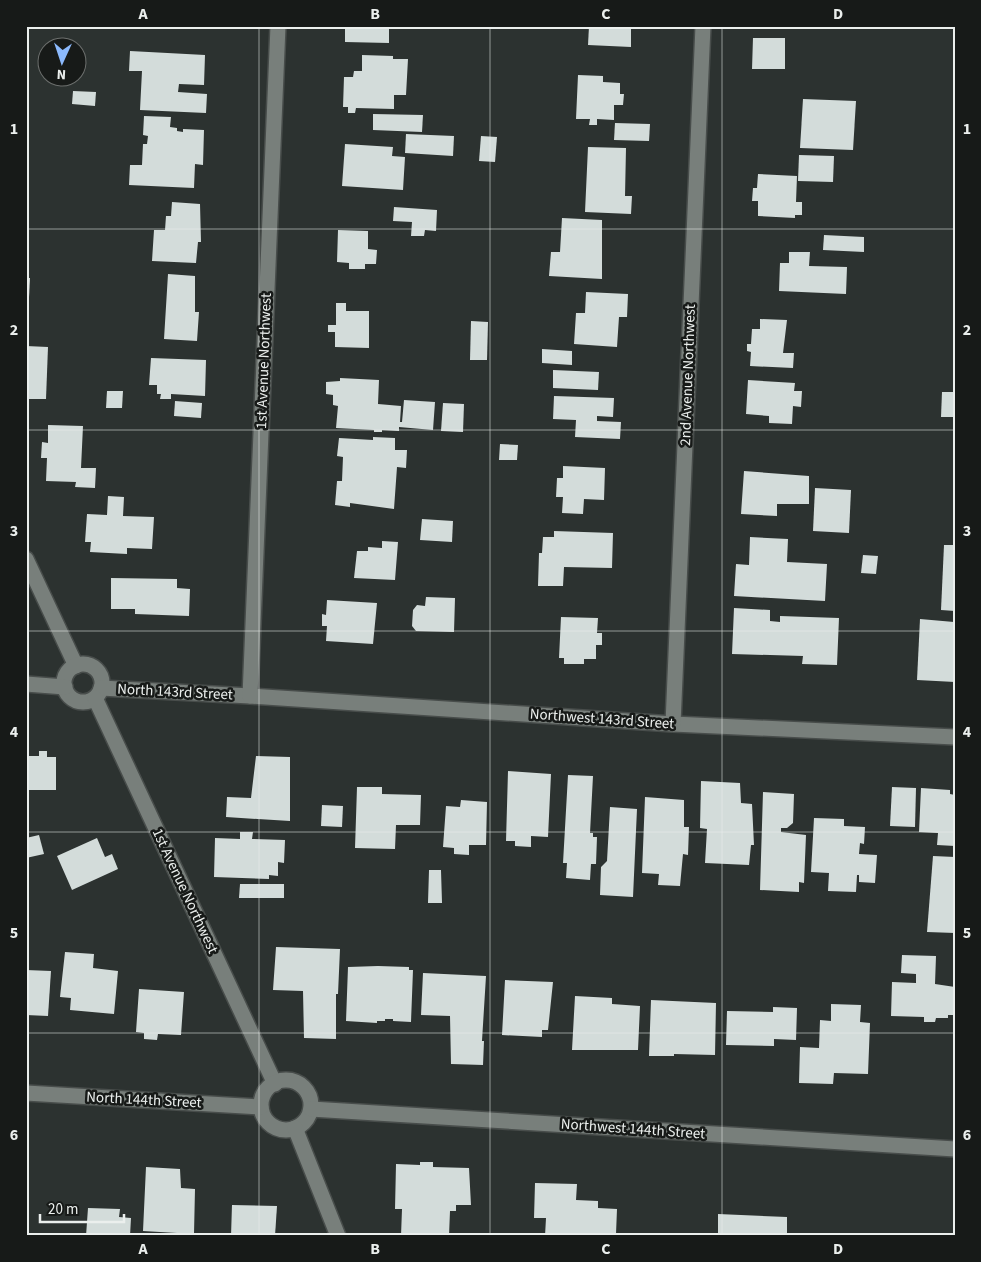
<svg xmlns="http://www.w3.org/2000/svg" width="981" height="1262" font-family="'Source Sans 3',sans-serif">
	<style>
		.building { fill: #d3dcda }
		.lines { fill: none; stroke-linecap: round; stroke-linejoin: round }
		.street-casing { stroke: #484d4b; stroke-width: 18 }
		.street { stroke: #787f7b; stroke-width: 15 }
		.grid { fill: none; stroke: #ebefed; stroke-width: 1; stroke-opacity: 0.55 }
		.labels { text-anchor: middle; dominant-baseline: central; stroke-width: 5; stroke-linejoin: round; paint-order: stroke }
		.street-label { font-size: 15px; fill: #ebefed; stroke: #171a18 }
		.neatline { fill: none; stroke: #ebefed; stroke-width: 2 }
		.grid-label { font-size: 16px; text-anchor: middle; font-weight: bold; fill: #ebefed }
	</style>
	<rect width="100%" height="100%" fill="#2c3230"/>
	<g class="building">
		<polygon points="345,26 389,26 389,43 345,42"/>
		<polygon points="589,26 631,26 631,47 588,45"/>
		<polygon points="753,38 785,38 785,69 752,69"/>
		<polygon points="130,51 205,55 204,85 179,84 178,92 207,94 206,113 140,110 142,71 129,71"/>
		<polygon points="362,55 393,56 393,59 408,59 406,95 394,95 394,109 356,108 355,113 348,113 348,107 343,107 344,77 353,77 354,71 362,71"/>
		<polygon points="578,75 603,76 603,82 620,83 620,94 624,94 623,105 614,105 614,120 597,119 597,125 589,125 590,119 576,119"/>
		<polygon points="73,91 96,92 95,106 72,104"/>
		<polygon points="803,99 856,101 853,150 800,148"/>
		<polygon points="373,114 423,115 422,132 373,130"/>
		<polygon points="144,116 171,117 170,127 177,128 177,131 183,132 183,129 204,130 203,165 195,164 194,188 129,185 130,165 142,165 143,144 147,144 148,136 143,135"/>
		<polygon points="615,123 650,124 649,141 614,140"/>
		<polygon points="406,134 454,136 453,156 405,153"/>
		<polygon points="481,136 497,137 495,162 479,161"/>
		<polygon points="345,144 393,147 392,156 405,157 403,190 342,186"/>
		<polygon points="588,147 626,148 625,196 632,196 631,214 585,212"/>
		<polygon points="799,155 834,156 833,182 798,181"/>
		<polygon points="758,174 797,176 796,202 802,202 802,215 795,215 795,218 758,216 758,201 752,201 753,188 757,188"/>
		<polygon points="172,202 200,204 201,242 198,242 196,263 152,261 154,230 165,230 166,216 171,216"/>
		<polygon points="394,207 437,210 436,231 425,230 424,236 411,236 412,222 393,221"/>
		<polygon points="562,218 602,220 602,279 549,276 551,252 560,252"/>
		<polygon points="338,230 368,231 368,249 377,250 376,264 365,264 365,269 349,269 349,263 337,262"/>
		<polygon points="824,235 864,237 864,252 823,250"/>
		<polygon points="789,252 810,252 809,266 847,267 846,294 779,291 780,263 789,263"/>
		<polygon points="168,274 195,276 195,312 199,312 197,341 164,339"/>
		<polygon points="26,278 30,278 28,317 26,317"/>
		<polygon points="586,292 628,294 627,317 619,317 617,347 574,344 576,313 585,313"/>
		<polygon points="336,303 346,303 346,311 369,311 369,348 335,347 335,332 328,332 328,325 336,325"/>
		<polygon points="760,319 787,320 783,353 794,353 793,368 750,366 751,352 747,351 747,344 751,344 752,329 760,329"/>
		<polygon points="471,321 488,322 487,360 470,360"/>
		<polygon points="26,346 48,347 46,399 26,399"/>
		<polygon points="542,349 572,351 572,365 542,363"/>
		<polygon points="151,358 206,360 205,396 171,394 171,399 160,399 161,394 157,394 157,385 149,385"/>
		<polygon points="553,370 599,372 598,390 553,388"/>
		<polygon points="340,378 379,380 378,404 401,406 400,422 402,422 404,400 435,402 433,430 399,427 399,431 382,430 382,432 374,432 374,430 336,428 338,406 333,405 333,395 326,394 326,382 340,381"/>
		<polygon points="748,380 795,383 794,391 802,391 801,407 793,406 792,424 769,423 769,416 746,414"/>
		<polygon points="107,391 123,391 122,408 106,408"/>
		<polygon points="942,392 955,392 955,417 941,417"/>
		<polygon points="554,396 614,398 613,417 597,416 597,421 621,422 620,439 575,437 576,420 553,419"/>
		<polygon points="175,401 202,403 201,418 174,416"/>
		<polygon points="443,403 464,404 463,432 441,431"/>
		<polygon points="48,425 83,426 81,468 96,468 95,488 75,487 76,482 46,481 47,458 41,458 42,442 48,443"/>
		<polygon points="373,437 395,438 395,450 407,450 406,468 397,467 394,509 350,503 350,507 335,505 337,481 342,481 343,457 337,456 339,438 373,440"/>
		<polygon points="500,444 518,445 517,460 499,460"/>
		<polygon points="563,466 605,468 604,500 584,499 583,514 562,513 563,497 556,497 557,478 563,478"/>
		<polygon points="744,471 809,476 809,504 777,504 777,516 741,514"/>
		<polygon points="815,488 851,490 849,533 813,531"/>
		<polygon points="108,496 124,497 123,516 154,517 152,549 127,548 127,554 90,552 91,542 85,542 87,514 107,515"/>
		<polygon points="422,519 453,521 452,542 420,540"/>
		<polygon points="554,531 613,533 612,568 564,567 563,586 538,586 539,553 542,553 543,537 554,537"/>
		<polygon points="750,537 788,539 787,562 827,564 825,601 734,596 736,564 749,565"/>
		<polygon points="382,541 398,542 395,580 354,578 357,551 368,551 368,547 382,548"/>
		<polygon points="944,545 955,545 955,611 941,610"/>
		<polygon points="863,555 878,556 876,574 861,573"/>
		<polygon points="111,578 177,579 177,588 190,589 189,616 135,614 135,609 111,609"/>
		<polygon points="426,597 455,598 454,632 416,631 412,626 413,610 417,605 425,606"/>
		<polygon points="327,600 377,603 373,644 326,641 327,626 322,626 322,614 326,615"/>
		<polygon points="734,608 770,610 770,621 780,622 780,616 839,618 837,665 802,664 803,656 732,654"/>
		<polygon points="561,617 598,618 597,633 602,633 602,645 596,645 596,659 584,659 584,664 564,664 564,658 559,658"/>
		<polygon points="920,619 954,622 955,682 917,680"/>
		<polygon points="39,751 47,751 47,757 56,757 56,790 26,790 26,756 39,756"/>
		<polygon points="256,756 290,757 290,821 226,817 227,797 251,798"/>
		<polygon points="508,771 551,774 548,837 531,836 531,847 515,846 515,841 506,841"/>
		<polygon points="568,775 593,776 590,833 593,833 593,837 597,837 596,864 591,864 590,880 566,878 567,863 563,863"/>
		<polygon points="701,781 740,783 741,803 752,804 754,845 751,845 749,865 705,863 707,829 700,828"/>
		<polygon points="357,787 382,787 382,794 421,795 420,825 396,825 395,849 355,848"/>
		<polygon points="892,787 916,788 915,827 890,826"/>
		<polygon points="921,788 950,790 950,794 955,795 955,846 937,845 938,833 919,832"/>
		<polygon points="763,792 794,794 793,823 787,828 781,828 781,832 806,835 804,883 799,882 799,892 760,890"/>
		<polygon points="645,797 684,800 684,827 689,827 688,855 683,854 680,886 658,885 659,874 642,873"/>
		<polygon points="461,800 487,802 486,845 469,845 469,855 454,854 454,848 443,847 446,806 460,807"/>
		<polygon points="322,805 343,806 342,827 321,826"/>
		<polygon points="610,807 637,809 633,897 600,895 601,867 607,861"/>
		<polygon points="814,818 844,819 844,826 865,827 864,844 860,843 859,854 877,855 875,883 859,882 859,875 857,875 856,892 828,891 829,873 811,872"/>
		<polygon points="240,832 253,832 252,839 285,840 284,863 278,862 278,876 269,875 269,879 214,877 215,838 240,839"/>
		<polygon points="39,835 44,854 26,858 26,838"/>
		<polygon points="97,838 105,857 112,854 118,869 72,890 57,856"/>
		<polygon points="933,856 955,857 955,933 927,932"/>
		<polygon points="429,870 441,870 442,903 428,903"/>
		<polygon points="240,884 284,884 284,898 239,898"/>
		<polygon points="276,947 340,949 338,994 336,994 336,1039 304,1038 303,991 273,990"/>
		<polygon points="65,952 94,954 93,968 118,971 114,1014 70,1010 71,998 60,997"/>
		<polygon points="902,955 936,956 935,984 955,987 955,1015 948,1015 948,1018 936,1018 935,1022 924,1022 924,1017 891,1016 892,982 916,983 916,974 901,973"/>
		<polygon points="378,966 409,967 409,970 413,970 411,1022 393,1021 393,1019 385,1019 385,1021 377,1021 377,1023 346,1021 348,967"/>
		<polygon points="26,970 51,971 48,1016 26,1015"/>
		<polygon points="423,973 486,976 482,1041 484,1041 483,1065 451,1064 450,1016 421,1015"/>
		<polygon points="505,980 553,982 548,1030 542,1030 542,1037 502,1035"/>
		<polygon points="139,989 184,992 181,1035 158,1034 157,1040 144,1039 144,1033 136,1032"/>
		<polygon points="575,996 612,998 612,1004 640,1006 638,1050 572,1050"/>
		<polygon points="651,1000 716,1003 715,1055 674,1054 674,1056 649,1056"/>
		<polygon points="831,1004 861,1005 860,1022 870,1023 868,1074 834,1073 833,1084 799,1083 800,1047 819,1048 820,1020 831,1021"/>
		<polygon points="773,1007 797,1008 796,1040 774,1039 774,1046 726,1045 727,1011 773,1012"/>
		<polygon points="420,1162 433,1162 433,1167 469,1168 471,1205 456,1205 456,1211 450,1211 449,1236 401,1236 402,1209 395,1209 396,1164 420,1165"/>
		<polygon points="146,1167 180,1169 181,1188 195,1189 194,1234 143,1231"/>
		<polygon points="535,1183 577,1184 576,1200 598,1201 598,1208 617,1209 616,1234 545,1236 546,1218 534,1218"/>
		<polygon points="232,1205 277,1206 275,1236 231,1236"/>
		<polygon points="88,1208 120,1209 119,1217 131,1218 130,1236 86,1236"/>
		<polygon points="718,1214 787,1217 787,1236 718,1236"/>
	</g>
	<g class="lines">
		<g class="street-casing">
			<g id="street">
				<polyline points="26,559 76,666"/>
				<circle cx="83" cy="683" r="19"/>
				<polyline points="26,684 65,687"/>
				<polyline points="101,688 250,696 673,724 955,737"/>
				<polyline points="250,696 278,26"/>
				<polyline points="95,698 275,1084"/>
				<polyline points="673,724 703,26"/>
				<circle cx="286" cy="1105" r="25"/>
				<polyline points="26,1093 261,1107"/>
				<polyline points="311,1109 955,1149"/>
				<polyline points="295,1128 338,1236"/>
			</g>
		</g>
		<use href="#street" class="street"/>
	</g>
	<path class="grid" d="M 259,26 L 259,1236M 490,26 L 490,1236M 722,26 L 722,1236M 26,229 L 955,229M 26,430 L 955,430M 26,631 L 955,631M 26,832 L 955,832M 26,1033 L 955,1033"/>
	<g class="labels">
		<g class="street-label">
			<text transform="translate(264 361) rotate(-88)">1st Avenue Northwest</text>
			<text transform="translate(688 375) rotate(-88)">2nd Avenue Northwest</text>
			<text transform="translate(175 692) rotate(3)">North 143rd Street</text>
			<text transform="translate(602 719) rotate(4)">Northwest 143rd Street</text>
			<text transform="translate(185 891) rotate(65)">1st Avenue Northwest</text>
			<text transform="translate(144 1100) rotate(3)">North 144th Street</text>
			<text transform="translate(633 1129) rotate(4)">Northwest 144th Street</text>
		</g>
	</g>
	<rect width="981" height="1262" fill="none" stroke="#171a18" stroke-width="55"/>
	<g transform="translate(62 62) rotate(183)"><circle r="24" fill="#171a18" stroke="#6c6f6d"/>
	<path d="M0-4L9 19L0 12L-9 19Z" fill="#8bb9fc"/>
	<text y="-8" font-size="14" font-weight="bold" text-anchor="middle" fill="#ebefed">N</text>
	</g>
	<path d="M40 1214v8h84v-8" fill="none" stroke="#ebefed" stroke-width="2.5"/>
	<text x="48" y="1214" font-size="15" fill="#ebefed" stroke="#171a18" stroke-width="4" paint-order="stroke">20 m</text>
	<rect x="28" y="28" width="926" height="1206" class="neatline"/>
	<g class="grid-label">
		<text x="143" y="19">A</text>
		<text x="375" y="19">B</text>
		<text x="606" y="19">C</text>
		<text x="838" y="19">D</text>
		<text x="14" y="134">1</text>
		<text x="967" y="134">1</text>
		<text x="14" y="335">2</text>
		<text x="967" y="335">2</text>
		<text x="14" y="536">3</text>
		<text x="967" y="536">3</text>
		<text x="14" y="737">4</text>
		<text x="967" y="737">4</text>
		<text x="14" y="938">5</text>
		<text x="967" y="938">5</text>
		<text x="14" y="1140">6</text>
		<text x="967" y="1140">6</text>
		<text x="143" y="1254">A</text>
		<text x="375" y="1254">B</text>
		<text x="606" y="1254">C</text>
		<text x="838" y="1254">D</text>
	</g>
</svg>
